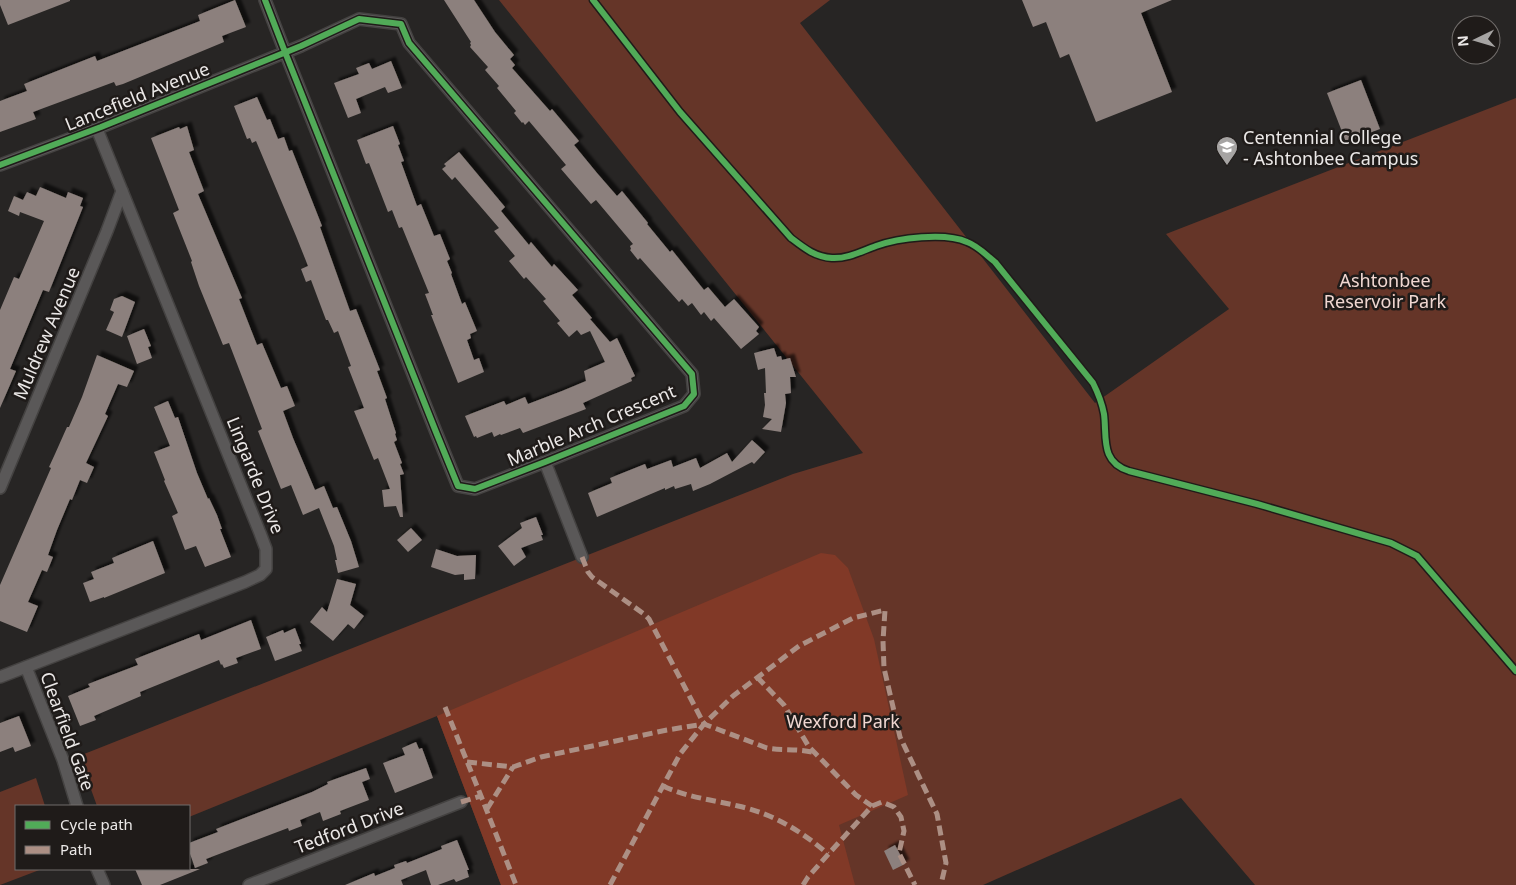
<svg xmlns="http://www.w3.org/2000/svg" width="1516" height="885" font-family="'Noto Sans',sans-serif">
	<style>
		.green { fill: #653528 }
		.forest { fill: #813927 }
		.building { fill: #8c807d; filter: url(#shadow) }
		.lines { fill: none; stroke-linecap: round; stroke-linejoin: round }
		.minor-casing { stroke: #444241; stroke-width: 14 }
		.minor { stroke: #5a5858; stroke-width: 11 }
		.quiet { stroke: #ac8f84; stroke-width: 5; stroke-dasharray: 10 5; stroke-linecap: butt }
		.cycleway-casing { stroke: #1f1b19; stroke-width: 9 }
		.cycleway { stroke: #51ab58; stroke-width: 6 }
		.labels { text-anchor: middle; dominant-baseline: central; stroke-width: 5; stroke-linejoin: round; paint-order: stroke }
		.street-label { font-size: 18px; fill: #ebe8e7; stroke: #1f1b19 }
		.poi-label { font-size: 18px; fill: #ebe8e7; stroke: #1f1b19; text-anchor: start }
		.park-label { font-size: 18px; fill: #f0d7d1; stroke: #1f1b19 }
	</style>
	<defs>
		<filter id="shadow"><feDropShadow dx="4.5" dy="-4.5" stdDeviation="1" flood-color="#0009"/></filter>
	</defs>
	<rect width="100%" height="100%" fill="#272524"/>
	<g class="green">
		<polygon points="499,0 830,0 800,23 1095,403 1229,309 1166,234 1516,98 1516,885 1255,885 1181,798 983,885 501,885 437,716 189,817 189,806 97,806 79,756 793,474 863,453"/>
		<polygon points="36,778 45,806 16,806 16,869 42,869 0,885 0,792"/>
	</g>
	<polygon class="forest" points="821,553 835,555 848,568 874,639 908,795 839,825 855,885 501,885 437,716"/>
	<g class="building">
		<polygon points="0,0 70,0 70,1 8,25 0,5"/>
		<polygon points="235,0 246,27 222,36 224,42 123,84 116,86 114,82 33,112 36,119 0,132 0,101 27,91 24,84 95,56 97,61 200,21 198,15"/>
		<polygon points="444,0 474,0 495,32 514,55 510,59 515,65 512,68 550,111 552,109 579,141 574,145 597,173 617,196 622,191 648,223 647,224 670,252 672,250 704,290 708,287 725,307 734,299 759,327 756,331 759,334 741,349 714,318 711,321 704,312 701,315 692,303 688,306 682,299 679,302 640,258 638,260 630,250 631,249 630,246 633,244 596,200 591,204 561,169 566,165 529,121 525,125 523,122 522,123 514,113 516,111 497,88 499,86 485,70 488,67 470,47 471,45 470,43 471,42"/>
		<polygon points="1022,0 1172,0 1141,13 1172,92 1096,122 1069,54 1060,58 1046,22 1033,27"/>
		<polygon points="391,61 402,88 388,93 385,87 356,99 361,113 348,118 334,83 359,74 356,68 369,63 372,69"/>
		<polygon points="1361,80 1380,129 1346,142 1327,93"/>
		<polygon points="257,97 267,120 270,119 278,139 284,137 289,151 292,150 322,226 320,227 350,311 356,309 380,370 377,371 387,398 385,399 396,433 395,434 397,440 394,442 402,463 400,464 404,474 400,475 403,517 400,517 396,506 384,507 382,490 390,489 378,458 374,460 354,411 364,408 348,367 351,366 338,331 334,333 328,320 326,320 311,280 306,282 301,269 308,266 296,236 256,141 252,143 250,138 247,139 234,106"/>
		<polygon points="187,126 194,150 189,152 204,191 198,194 242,298 239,299 257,345 262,343 281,388 287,386 295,406 283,411 293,438 315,490 324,486 333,508 337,507 351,541 359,567 338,573 335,560 337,560 334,546 319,508 303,515 291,485 281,489 258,431 262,429 229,343 223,345 199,286 191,262 192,261 173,213 179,210 151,138 179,127 180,129"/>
		<polygon points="393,126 400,144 398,145 404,161 401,162 417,206 421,204 434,236 440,234 450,259 447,261 452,273 451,274 462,304 465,302 477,331 470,334 471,338 467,340 474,360 479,358 484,372 458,383 431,315 433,315 425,294 429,293 402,227 399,228 392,210 388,212 369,163 366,164 357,140"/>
		<polygon points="459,152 505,207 501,211 529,245 531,242 552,267 554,264 578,290 572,295 592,318 590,319 610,342 617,338 635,376 631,378 632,381 583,403 586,409 523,433 520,428 501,435 500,434 494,437 492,432 477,438 476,436 474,437 465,416 504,401 506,405 525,397 528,404 562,391 586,381 584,371 605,362 590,331 581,335 577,330 569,337 557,323 560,321 543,301 546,299 526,277 524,279 509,261 515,256 494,231 499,228 455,177 452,180 442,169 446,166 444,164"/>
		<polygon points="40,187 66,198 68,192 83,198 80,206 83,207 49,292 43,290 10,369 16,371 0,408 0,310 14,277 19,279 44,221 20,212 19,216 8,211 14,196 23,200 27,192 36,196"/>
		<polygon points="122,296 135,302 122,337 106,330 114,312 110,310 114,299"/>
		<polygon points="144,329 151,346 148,347 152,358 137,364 127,336"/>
		<polygon points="774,348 777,357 781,356 782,360 790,358 796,377 790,377 791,393 785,394 786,403 781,432 762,429 772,419 763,417 765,405 764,393 766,393 765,368 758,370 754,353"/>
		<polygon points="97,355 134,371 127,387 118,384 105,414 108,416 86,463 94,467 87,483 80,480 72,500 70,499 57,530 48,555 53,557 47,572 42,570 28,602 38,606 27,632 0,621 0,585 51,468 49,467 55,454 67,427 69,427 82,397"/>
		<polygon points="168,401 175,418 178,417 197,473 208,499 209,498 217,515 222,529 220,529 231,557 205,567 196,546 185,550 172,516 178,513 164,481 165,480 154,452 170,446 154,407"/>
		<polygon points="752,440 765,452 754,464 752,462 710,484 693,491 691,484 675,489 674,486 665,490 665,488 597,517 588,493 612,483 610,478 645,464 647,469 671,460 673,467 696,458 700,468 727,453 732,462"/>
		<polygon points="536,517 543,535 541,535 543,540 521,548 526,557 514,566 498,546 522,528 520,523"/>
		<polygon points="411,528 422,540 408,552 397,540"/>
		<polygon points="153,541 165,573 104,598 104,597 90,602 83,583 94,579 91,572 114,563 112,558"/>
		<polygon points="436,549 457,556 476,555 475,579 464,580 464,574 455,575 431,567"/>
		<polygon points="337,579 356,584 350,605 364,616 354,629 348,624 333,641 310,622 322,607 327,612"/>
		<polygon points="251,620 261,649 236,658 238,663 224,668 222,664 221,665 219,660 140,692 141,696 94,716 96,720 80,726 68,696 90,687 88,684 138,665 135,659 199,634 201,640"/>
		<polygon points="295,628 301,644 299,644 302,651 275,661 266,637 283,630 284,633"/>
		<polygon points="19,716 31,746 15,752 13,747 0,752 0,723"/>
		<polygon points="416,742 419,749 422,748 433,778 395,793 383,763 405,755 402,748"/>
		<polygon points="366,768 370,779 362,782 369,800 340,811 341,814 323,821 320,812 300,820 302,826 289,831 288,828 206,859 208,863 195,868 189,851 189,843 218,832 216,829 312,792 328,784 327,782"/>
		<polygon points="457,840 469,870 467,870 469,877 456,882 454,879 438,885 431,885 426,870 401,880 403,885 345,885 374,873 375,876 395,868 394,865 406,861 407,863 442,849 441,846"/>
		<polygon points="895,845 905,864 893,870 884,851"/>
		<polygon points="135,869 200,869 160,885 142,885"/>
	</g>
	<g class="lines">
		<g class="minor-casing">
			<g id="minor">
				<polyline points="0,165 101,127 274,57 301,46 359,19 401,24 409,43 692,374 694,394 684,406 545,462 475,489 458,486 436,432 285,52 265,0"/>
				<polyline points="545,462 582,557"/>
				<polyline points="0,488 107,231 122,191"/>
				<polyline points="26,667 63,760 77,806"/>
				<polyline points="0,677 245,582 260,575 266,569 266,549 260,533 97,129"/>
				<polyline points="97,869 104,885"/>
				<polyline points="249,885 461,802"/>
			</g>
		</g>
		<use href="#minor" class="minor"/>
		<g class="quiet">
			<polyline points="582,557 588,572 592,577 644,614 649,619 704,724"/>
			<polyline points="757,677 784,705 809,747 815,753 856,795 872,806"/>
			<polyline points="445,707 481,796 516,885"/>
			<path d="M 467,762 L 513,767 L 541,757 L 667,730 L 704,724 L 767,748 C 783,751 799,748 815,753"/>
			<path d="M 663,786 C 686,797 713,800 738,806 C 773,814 800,830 828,854"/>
			<polyline points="461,802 481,796"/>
			<polyline points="487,809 513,767"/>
			<polyline points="610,885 680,754 704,724 733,696 799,646 853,618 885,610 883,641 884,668 900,737 937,814 946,863 942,880"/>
			<polyline points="803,885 808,877 833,849 872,806 882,802 894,807 901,817 904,831 899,853 915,885"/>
		</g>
		<g class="cycleway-casing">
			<g id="cycleway">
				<path d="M 593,0 L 680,112 L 791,238 C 804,248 815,257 832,258 C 847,259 862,251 876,246 C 898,238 945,232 967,242 C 978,246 986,255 995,262 L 1093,383 C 1098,393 1102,403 1104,414 C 1107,437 1100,462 1129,471 L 1257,504 L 1391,543 L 1417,556 L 1516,671"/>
				<polyline points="0,165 101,127 274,57 301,46 359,19 401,24 409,43 692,374 694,394 684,406 545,462 475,489 458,486 436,432 285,52 265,0"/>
			</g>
		</g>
		<use href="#cycleway" class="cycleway"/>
	</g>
	<defs>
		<g id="university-pin" transform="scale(1.125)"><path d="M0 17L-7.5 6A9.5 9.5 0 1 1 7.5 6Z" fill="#a6a4a3" stroke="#1f1b19"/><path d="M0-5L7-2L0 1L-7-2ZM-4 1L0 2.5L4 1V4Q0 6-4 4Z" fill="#fff"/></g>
	</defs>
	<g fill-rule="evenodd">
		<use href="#university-pin" x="1227" y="147"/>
	</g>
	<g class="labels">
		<g class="street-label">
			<text transform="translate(137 96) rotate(-22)">Lancefield Avenue</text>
			<text transform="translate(46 333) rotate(-67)">Muldrew Avenue</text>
			<text transform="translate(591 425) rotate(-23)">Marble Arch Crescent</text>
			<text transform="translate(256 475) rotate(68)">Lingarde Drive</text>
			<text transform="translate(68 731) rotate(70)">Clearfield Gate</text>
			<text transform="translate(349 827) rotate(-21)">Tedford Drive</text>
		</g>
		<g class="poi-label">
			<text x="1243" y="137">Centennial College<tspan x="1243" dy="21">- Ashtonbee Campus</tspan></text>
		</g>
		<g class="park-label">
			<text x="1385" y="280">Ashtonbee<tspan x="1385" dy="21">Reservoir Park</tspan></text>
			<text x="843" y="721">Wexford Park</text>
		</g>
	</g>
	<rect x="15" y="805" width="175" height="65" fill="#1f1b19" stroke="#716d6b"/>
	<rect x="25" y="821" width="25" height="8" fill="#51ab58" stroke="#716d6b"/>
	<text x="60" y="830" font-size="15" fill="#ebe8e7">Cycle path</text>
	<rect x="25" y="846" width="25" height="8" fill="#ac8f84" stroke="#716d6b"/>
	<text x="60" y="855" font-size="15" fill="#ebe8e7">Path</text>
	<g transform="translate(1476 40) rotate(265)"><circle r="24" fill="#1f1b19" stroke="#716d6b"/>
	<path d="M0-4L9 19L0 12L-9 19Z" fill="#a6a4a3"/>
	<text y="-8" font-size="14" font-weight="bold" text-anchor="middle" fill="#ebe8e7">N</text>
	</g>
</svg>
